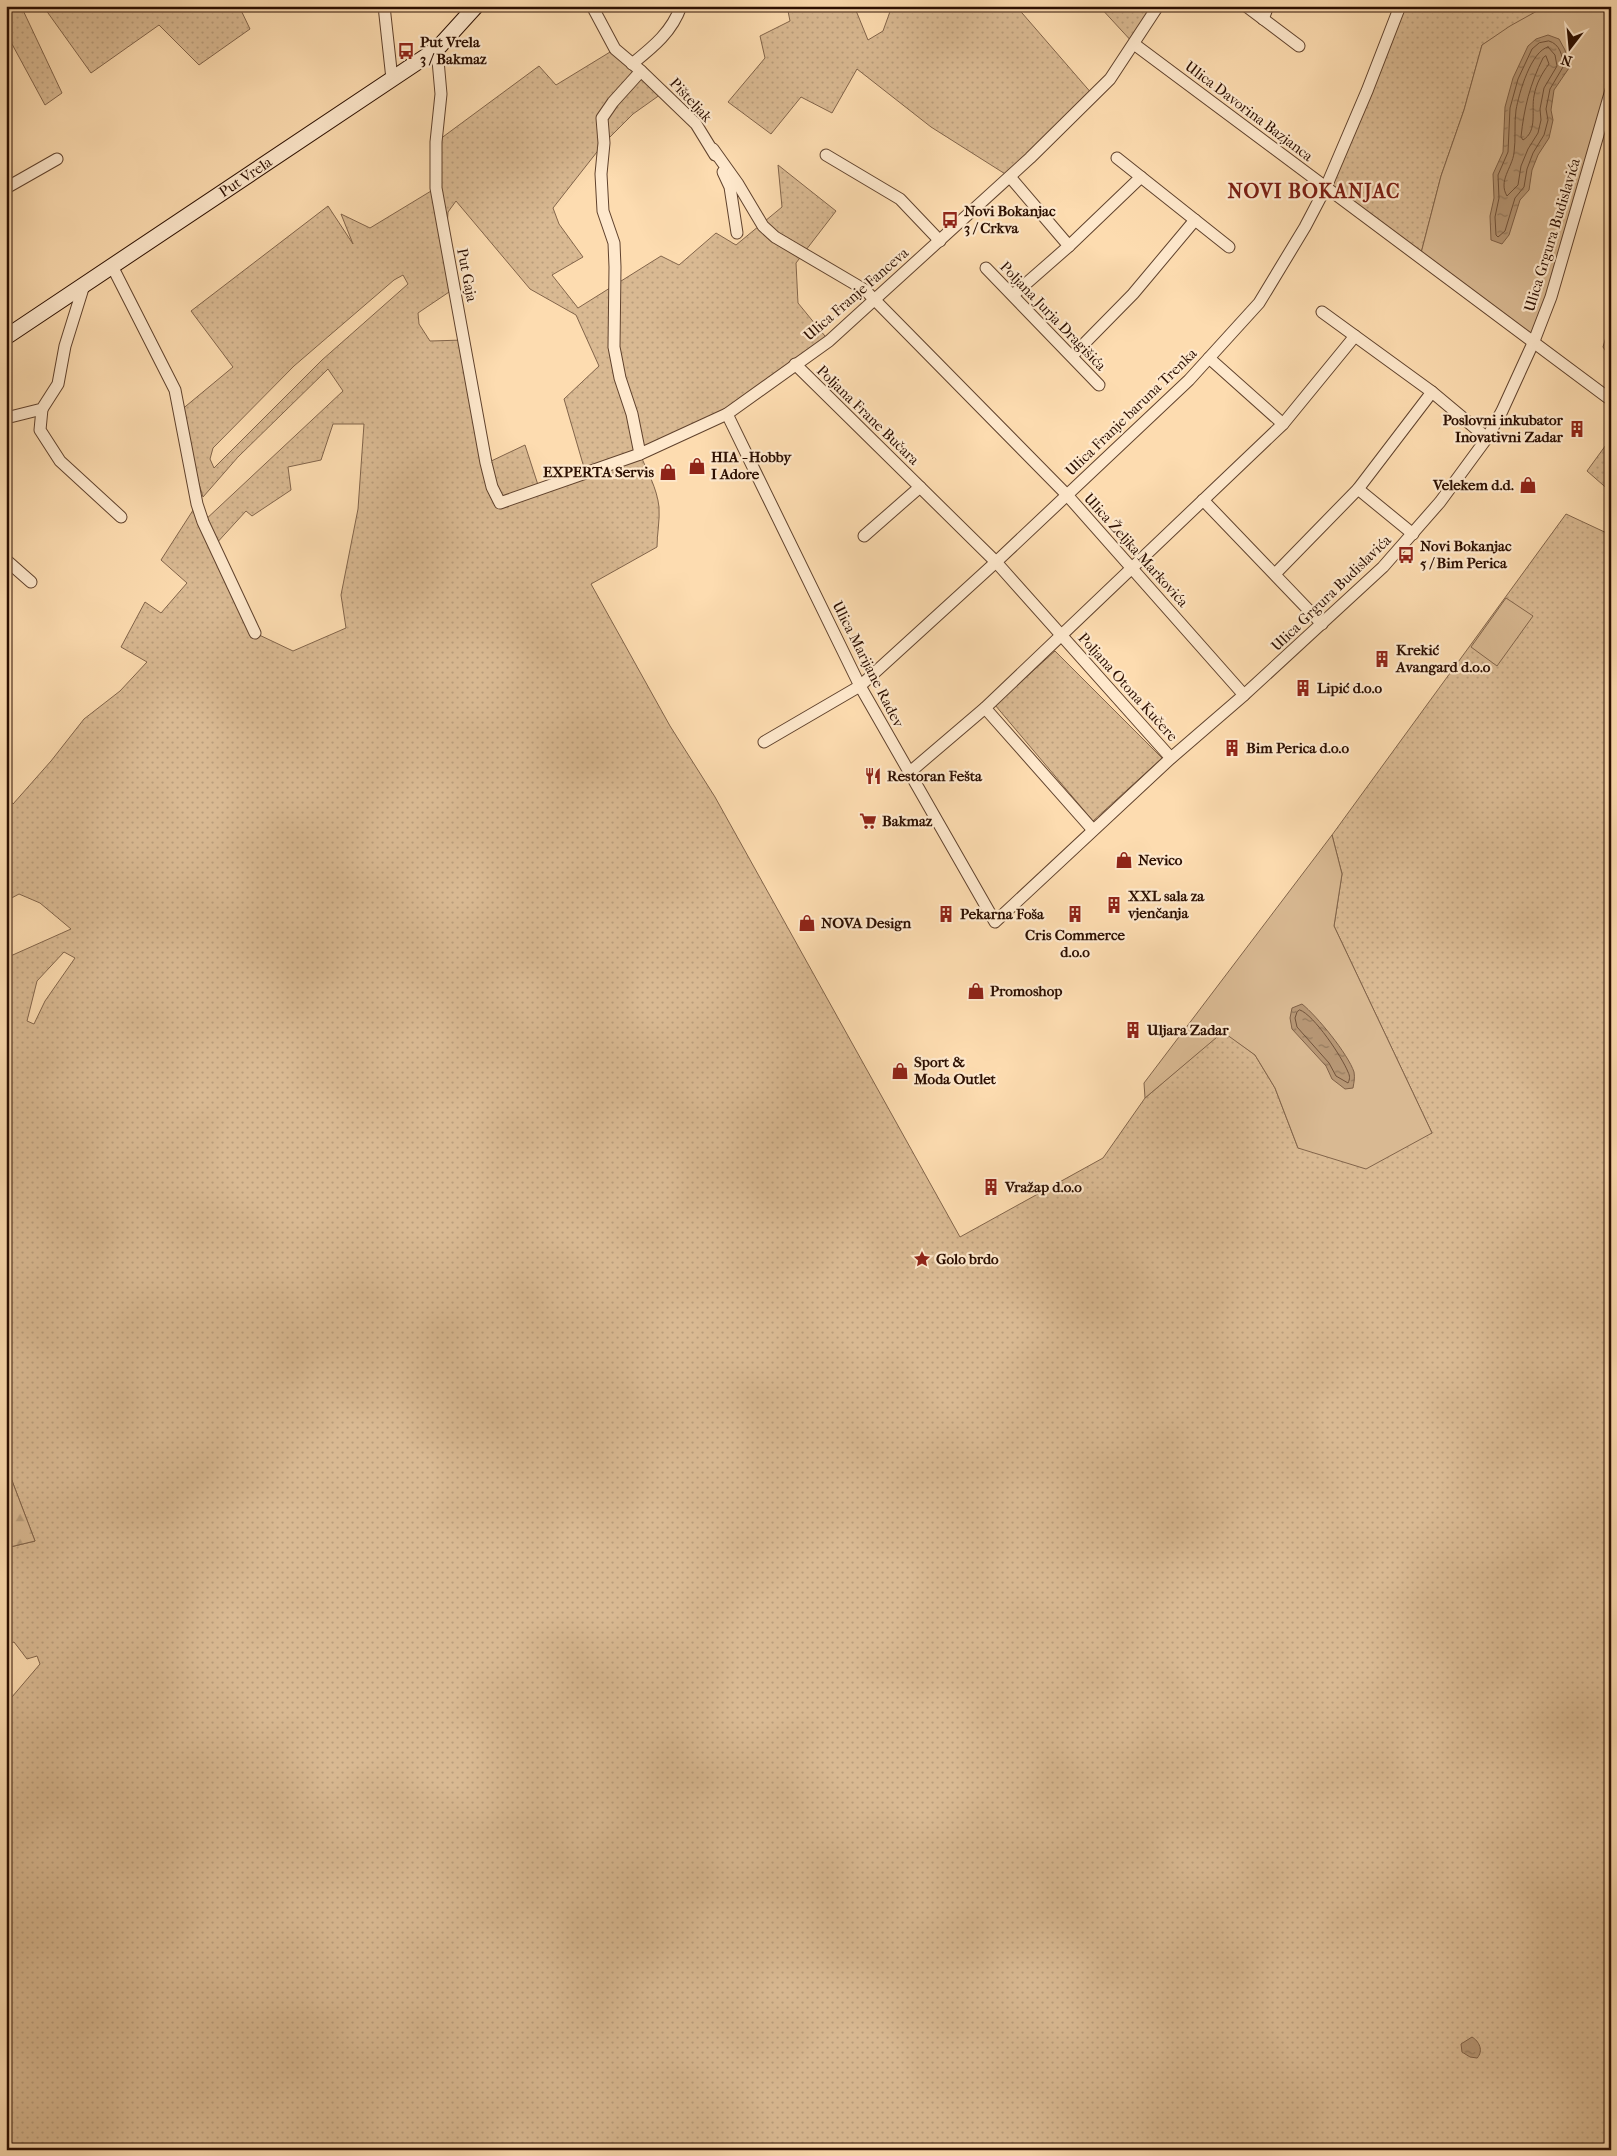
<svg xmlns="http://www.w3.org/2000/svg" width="1617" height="2156" font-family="'IM FELL French Canon',serif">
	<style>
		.grass { fill: url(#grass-dots); stroke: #82644a; fill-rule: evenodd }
		.forest { fill: url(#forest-firs); stroke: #82644a }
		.park { fill: #d9b992; stroke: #82644a }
		.water { fill: url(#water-ripples); stroke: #7f6046 }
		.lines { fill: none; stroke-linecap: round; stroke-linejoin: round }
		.shore { stroke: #71523a; stroke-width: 1 }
		.street-casing { stroke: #60422d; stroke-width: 13 }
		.secondary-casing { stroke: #2c0f01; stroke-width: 17 }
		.street { stroke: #fee8cc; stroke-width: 11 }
		.secondary { stroke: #fee8cc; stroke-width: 15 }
		.labels { text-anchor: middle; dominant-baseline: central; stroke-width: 4.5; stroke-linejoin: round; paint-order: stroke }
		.poi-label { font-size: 15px; font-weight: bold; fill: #2c0f01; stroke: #fee8cc; text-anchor: start }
		.street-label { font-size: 15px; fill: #2c0f01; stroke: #fee8cc }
		.district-label { font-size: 20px; font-weight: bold; letter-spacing: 1px; fill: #7a1f14; stroke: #fee8cc }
	</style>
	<defs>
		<pattern id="grass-dots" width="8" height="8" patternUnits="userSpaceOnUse" patternTransform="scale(1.25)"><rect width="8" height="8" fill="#d9b992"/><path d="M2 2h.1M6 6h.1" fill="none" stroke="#ba9e7c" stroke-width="1.8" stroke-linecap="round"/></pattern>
		<pattern id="forest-firs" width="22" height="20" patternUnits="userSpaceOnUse" patternTransform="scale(1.25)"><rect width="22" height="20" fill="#d9b992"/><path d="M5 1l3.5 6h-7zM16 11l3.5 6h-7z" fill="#ba9e7c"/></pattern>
		<pattern id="water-ripples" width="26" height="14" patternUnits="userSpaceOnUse" patternTransform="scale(1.25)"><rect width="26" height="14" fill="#b69674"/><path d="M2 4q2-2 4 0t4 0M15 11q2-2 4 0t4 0" fill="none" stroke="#94795d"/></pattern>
	</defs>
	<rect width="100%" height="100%" fill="#fddcb0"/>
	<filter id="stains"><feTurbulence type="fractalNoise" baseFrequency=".004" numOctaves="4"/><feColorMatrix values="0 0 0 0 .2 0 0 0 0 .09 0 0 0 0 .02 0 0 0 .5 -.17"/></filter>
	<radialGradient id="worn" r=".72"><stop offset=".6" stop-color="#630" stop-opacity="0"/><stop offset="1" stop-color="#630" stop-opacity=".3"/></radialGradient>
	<g class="grass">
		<polygon points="6,6 21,6 62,93 45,105 6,33"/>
		<polygon points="43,6 239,6 250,29 199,65 159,25 91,73"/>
		<polygon points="787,6 852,6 857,13 868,40 883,31 892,6 1016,6 1093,95 1010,177 931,127 857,69 832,113 801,97 771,134 728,102 765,58 760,36 790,21"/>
		<polygon points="1099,6 1158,6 1134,44"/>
		<polygon points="1400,6 1546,6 1482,45 1464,110 1441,176 1420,257 1326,187"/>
		<path d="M 615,49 L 664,92 L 633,114 L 604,143 L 553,208 L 559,224 L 583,257 L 552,275 L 578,308 L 661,256 L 679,265 L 716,233 L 736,245 L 782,207 L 778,165 L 836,211 L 796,263 L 798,303 L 829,341 L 727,414 L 640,454 C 647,471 657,488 659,507 C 660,520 657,534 657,547 L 591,584 L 670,726 L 715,797 L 960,1237 L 1103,1158 L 1145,1098 L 1223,1031 L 1255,1055 L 1275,1088 L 1298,1148 L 1432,1133 L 1334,926 L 1342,874 L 1332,835 L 1566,514 L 1611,535 L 1611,2150 L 6,2150 L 6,1704 L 40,1664 L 37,1656 L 27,1659 L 14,1642 L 6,1646 L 6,1548 L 35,1541 L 6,1465 L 6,958 L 71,929 L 40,903 L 19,894 L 6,901 L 6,793 L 13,804 L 51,761 L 84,719 L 120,691 L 147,662 L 121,647 L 145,602 L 161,613 L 187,583 L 161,560 L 197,504 L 203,522 L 343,391 L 328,369 L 238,457 L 203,497 L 192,461 L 189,433 L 183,428 L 180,411 L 233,367 L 191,311 L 328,206 L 353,244 L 341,214 L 370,228 L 436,188 L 436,142 L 539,66 L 556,85 ZM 456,201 L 530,289 L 576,315 L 599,366 L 564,399 L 585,471 L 539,488 L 525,445 L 487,463 L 464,340 L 430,341 L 419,324 L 418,313 L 455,288 L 446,245 L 448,212 ZM 403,275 L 408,284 L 322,360 L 214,468 L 210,459 L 213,448 L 294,366 L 394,280 ZM 333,424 L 364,424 L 358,509 L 341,595 L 346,628 L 293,651 L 255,633 L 214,546 L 246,511 L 252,516 L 291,490 L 288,467 L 321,460 ZM 64,952 L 75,958 L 45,1001 L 34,1024 L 27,1021 L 37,981 Z"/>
		<polygon points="1611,320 1611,359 1603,347"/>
		<polygon points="1611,438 1611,492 1587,471"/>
		<polygon points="1055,651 1162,758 1093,821 995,705"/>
	</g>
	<polygon class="forest" points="6,1465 35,1541 6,1548"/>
	<g class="park">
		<polygon points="1546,6 1611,6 1611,90 1534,341 1420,257 1441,176 1464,110 1482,45 1510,26"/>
		<polygon points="1506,598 1533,616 1497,666 1471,647"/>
		<polygon points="1332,835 1342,874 1334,926 1432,1133 1366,1169 1298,1148 1275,1088 1255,1055 1223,1032 1145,1098 1144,1083"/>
	</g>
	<g class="water">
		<polygon points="1548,35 1559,39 1565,50 1569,68 1554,90 1551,110 1553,120 1549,138 1538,155 1532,170 1529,190 1520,200 1509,235 1502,244 1491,240 1490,216 1494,198 1493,174 1503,152 1505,107 1513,78 1528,46 1536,39"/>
		<path d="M 1302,1004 C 1317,1016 1348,1054 1354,1072 C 1355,1078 1354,1082 1353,1088 L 1345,1089 L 1332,1079 L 1326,1066 L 1292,1029 L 1290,1018 L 1292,1008 Z"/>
		<path d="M 1472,2037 C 1479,2041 1484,2051 1477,2058 L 1470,2057 L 1462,2052 L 1461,2044 Z"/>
	</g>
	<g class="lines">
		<g class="shore">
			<path d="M 1549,41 C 1560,44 1563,56 1563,67 L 1550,89 L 1546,109 L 1548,120 L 1544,135 L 1533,153 L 1527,169 L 1524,187 L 1515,198 L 1505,231 L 1498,237 L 1496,235 L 1495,217 L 1499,198 L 1498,175 L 1508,152 L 1510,108 L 1518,79 L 1532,49 L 1539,43 Z"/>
			<path d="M 1548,47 L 1555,55 L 1557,66 L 1544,88 L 1540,109 L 1541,120 L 1538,133 L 1528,149 L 1521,166 L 1518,185 L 1507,196 C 1498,181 1512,168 1514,153 C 1516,139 1514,124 1516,110 C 1519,93 1531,51 1548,47 Z"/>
			<path d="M 1546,56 L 1549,64 C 1542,73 1536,84 1534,96 C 1531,110 1538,131 1523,140 L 1521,137 C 1524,108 1530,84 1543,58 Z"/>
			<path d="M 1300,1010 C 1314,1015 1342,1057 1348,1072 C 1350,1076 1350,1079 1348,1083 L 1336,1076 L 1329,1063 L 1297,1027 L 1295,1018 L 1297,1012 Z"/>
		</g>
		<g class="street-casing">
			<g id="street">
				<polyline points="384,6 392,79"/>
				<polyline points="592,6 615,49 641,71 696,124 715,155"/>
				<polyline points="1246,6 1299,46"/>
				<polyline points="1263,19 1268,6"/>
				<polyline points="1134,44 1611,400"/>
				<polyline points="437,49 441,94 436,142 436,188 486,463 492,487 500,503 640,454 727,414 829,341 1030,158 1110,79 1158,6"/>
				<path d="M 632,64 C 653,47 672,32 681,6"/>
				<polyline points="713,149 738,184 763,226 775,237 865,290 1067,495 1244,695"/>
				<polyline points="826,155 900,199 940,241"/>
				<polyline points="1117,158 1229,247"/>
				<polyline points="723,172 730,187 737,233"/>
				<polyline points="1010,177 1069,246"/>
				<polyline points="6,188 57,159"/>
				<polyline points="112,266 175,390 197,504 203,522 255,633"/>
				<polyline points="986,268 1099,385"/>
				<polyline points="1013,295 1069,246 1141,177"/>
				<polyline points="1322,312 1432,392 1487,438"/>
				<polyline points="1072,356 1133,294 1195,220"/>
				<polyline points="1209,358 1283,424"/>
				<polyline points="795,364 996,562 1171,758"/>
				<polyline points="42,409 40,430 60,461 121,517"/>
				<polyline points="727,414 860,686 995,922 1171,758 1244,695 1383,567 1440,502 1487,438 1502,411 1534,341 1551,297 1611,90"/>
				<polyline points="6,418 42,409 58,384 65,346 84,285"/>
				<polyline points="640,454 632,414 620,378 614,347 615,267 614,243 603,211 601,174 604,143 602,118 613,102 641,71"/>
				<polyline points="1358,489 1413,534"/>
				<polyline points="1203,500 1322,624"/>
				<polyline points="864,536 920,487"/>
				<polyline points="6,560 31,582"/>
				<polyline points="1275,574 1358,489 1432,392"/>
				<polyline points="985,708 1093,830"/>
				<polyline points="764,742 860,686 996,562 1189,380 1259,303 1305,227 1326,187 1367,91 1400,6"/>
				<polyline points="910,772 985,708 1283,424 1355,336"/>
			</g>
		</g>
		<g class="secondary-casing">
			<g id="secondary">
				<path id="s1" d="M 6,337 L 437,49 L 476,6"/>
			</g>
		</g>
		<use href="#street" class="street"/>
		<use href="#secondary" class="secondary"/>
	</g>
	<defs>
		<g id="bus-bare" transform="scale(1.35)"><path d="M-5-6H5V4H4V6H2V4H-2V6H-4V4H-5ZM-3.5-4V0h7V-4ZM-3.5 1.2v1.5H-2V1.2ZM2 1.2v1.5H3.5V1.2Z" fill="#8f2418" stroke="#fee8cc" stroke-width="2.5" paint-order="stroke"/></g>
		<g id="building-bare" transform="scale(1.35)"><path d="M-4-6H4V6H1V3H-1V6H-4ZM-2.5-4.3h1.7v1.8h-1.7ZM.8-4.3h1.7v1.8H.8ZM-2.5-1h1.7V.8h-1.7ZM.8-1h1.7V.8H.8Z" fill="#8f2418" stroke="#fee8cc" stroke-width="2.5" paint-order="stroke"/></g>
		<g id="shop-bare" transform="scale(1.35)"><path d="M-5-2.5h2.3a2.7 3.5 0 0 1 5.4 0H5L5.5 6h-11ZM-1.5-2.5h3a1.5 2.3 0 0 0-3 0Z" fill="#8f2418" stroke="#fee8cc" stroke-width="2.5" paint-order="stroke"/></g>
		<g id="restaurant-bare" transform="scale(1.35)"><path d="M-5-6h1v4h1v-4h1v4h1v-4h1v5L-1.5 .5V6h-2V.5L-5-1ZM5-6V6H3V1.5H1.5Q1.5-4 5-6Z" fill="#8f2418" stroke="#fee8cc" stroke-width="2.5" paint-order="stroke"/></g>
		<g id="supermarket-bare" transform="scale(1.35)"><path d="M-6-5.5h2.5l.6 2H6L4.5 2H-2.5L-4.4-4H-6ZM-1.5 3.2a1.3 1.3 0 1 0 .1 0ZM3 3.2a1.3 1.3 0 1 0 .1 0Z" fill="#8f2418" stroke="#fee8cc" stroke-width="2.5" paint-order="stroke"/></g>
		<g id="sight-bare" transform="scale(1.35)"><path d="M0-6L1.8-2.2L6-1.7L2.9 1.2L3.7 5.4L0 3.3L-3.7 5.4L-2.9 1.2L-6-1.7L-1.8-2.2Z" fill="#8f2418" stroke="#fee8cc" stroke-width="2.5" paint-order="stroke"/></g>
	</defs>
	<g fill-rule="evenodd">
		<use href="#bus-bare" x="406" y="51"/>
		<use href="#bus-bare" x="950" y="220"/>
		<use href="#building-bare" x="1577" y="429"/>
		<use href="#shop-bare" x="697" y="466"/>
		<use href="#shop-bare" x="668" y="472"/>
		<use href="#shop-bare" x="1528" y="485"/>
		<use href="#bus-bare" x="1406" y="555"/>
		<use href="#building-bare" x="1382" y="659"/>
		<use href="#building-bare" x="1303" y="688"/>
		<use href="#building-bare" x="1232" y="748"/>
		<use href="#restaurant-bare" x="873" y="776"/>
		<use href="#supermarket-bare" x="868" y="821"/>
		<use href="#shop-bare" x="1124" y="860"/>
		<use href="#building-bare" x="1114" y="905"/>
		<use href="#building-bare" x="946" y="914"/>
		<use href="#building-bare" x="1075" y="914"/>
		<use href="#shop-bare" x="807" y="923"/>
		<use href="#shop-bare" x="976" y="991"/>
		<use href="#building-bare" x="1133" y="1030"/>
		<use href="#shop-bare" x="900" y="1071"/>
		<use href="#building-bare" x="991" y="1187"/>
		<use href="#sight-bare" x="922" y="1259"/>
	</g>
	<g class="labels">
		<g class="poi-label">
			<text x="420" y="42">Put Vrela<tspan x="420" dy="17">3 / Bakmaz</tspan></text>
			<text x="964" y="211">Novi Bokanjac<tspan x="964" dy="17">3 / Crkva</tspan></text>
			<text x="1563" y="420" text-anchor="end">Poslovni inkubator<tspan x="1563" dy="17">Inovativni Zadar</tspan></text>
			<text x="711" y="457">HIA - Hobby<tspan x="711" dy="17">I Adore</tspan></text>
			<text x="654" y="472" text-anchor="end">EXPERTA Servis</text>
			<text x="1514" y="485" text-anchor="end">Velekem d.d.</text>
			<text x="1420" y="546">Novi Bokanjac<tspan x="1420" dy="17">5 / Bim Perica</tspan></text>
			<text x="1396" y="650">Krekić<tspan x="1396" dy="17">Avangard d.o.o</tspan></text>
			<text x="1317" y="688">Lipić d.o.o</text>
			<text x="1246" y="748">Bim Perica d.o.o</text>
			<text x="887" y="776">Restoran Fešta</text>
			<text x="882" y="821">Bakmaz</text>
			<text x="1138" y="860">Nevico</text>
			<text x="1128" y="896">XXL sala za<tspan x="1128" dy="17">vjenčanja</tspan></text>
			<text x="960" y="914">Pekarna Foša</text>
			<text x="821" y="923">NOVA Design</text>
			<text x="1075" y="935" text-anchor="middle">Cris Commerce<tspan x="1075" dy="17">d.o.o</tspan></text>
			<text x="990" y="991">Promoshop</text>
			<text x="1147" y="1030">Uljara Zadar</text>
			<text x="914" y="1062">Sport &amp;<tspan x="914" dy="17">Moda Outlet</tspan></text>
			<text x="1005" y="1187">Vražap d.o.o</text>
			<text x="936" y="1259">Golo brdo</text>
		</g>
		<g class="street-label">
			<text transform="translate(691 100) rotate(47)">Pišteljak</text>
			<text transform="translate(1249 111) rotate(37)">Ulica Davorina Bazjanca</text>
			<text stroke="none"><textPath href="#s1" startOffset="288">Put Vrela</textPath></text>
			<text transform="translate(1552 235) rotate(-73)">Ulica Grgura Budislavića</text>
			<text transform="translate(467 275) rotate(79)">Put Gaja</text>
			<text transform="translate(856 294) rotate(-41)">Ulica Franje Fanceva</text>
			<text transform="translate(1053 316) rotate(46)">Poljana Jurja Dragišića</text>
			<text transform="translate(1131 412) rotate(-44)">Ulica Franje baruna Trenka</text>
			<text transform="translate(868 415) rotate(44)">Poljana Frane Bučara</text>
			<text transform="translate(1136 550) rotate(48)">Ulica Željka Markovića</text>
			<text transform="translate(1331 593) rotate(-44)">Ulica Grgura Budislavića</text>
			<text transform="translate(868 664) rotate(63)">Ulica Marijane Radev</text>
			<text transform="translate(1128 687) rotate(48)">Poljana Otona Kučere</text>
		</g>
		<g class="district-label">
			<text x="1314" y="191">NOVI BOKANJAC</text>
		</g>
	</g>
	<rect width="1617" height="2156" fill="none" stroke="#fddcb0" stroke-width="25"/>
	<rect x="8" y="8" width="1602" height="2141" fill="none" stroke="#2c0f01" stroke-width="2.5"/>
	<rect x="12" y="12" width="1592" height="2131" fill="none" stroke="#2c0f01"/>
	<g transform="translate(1570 48) rotate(196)" stroke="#fee8cc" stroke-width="4" paint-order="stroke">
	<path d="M0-4L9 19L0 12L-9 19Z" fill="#2c0f01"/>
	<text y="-8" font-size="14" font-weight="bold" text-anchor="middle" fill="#2c0f01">N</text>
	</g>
	<rect width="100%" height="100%" filter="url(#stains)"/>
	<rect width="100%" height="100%" fill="url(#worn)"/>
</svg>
